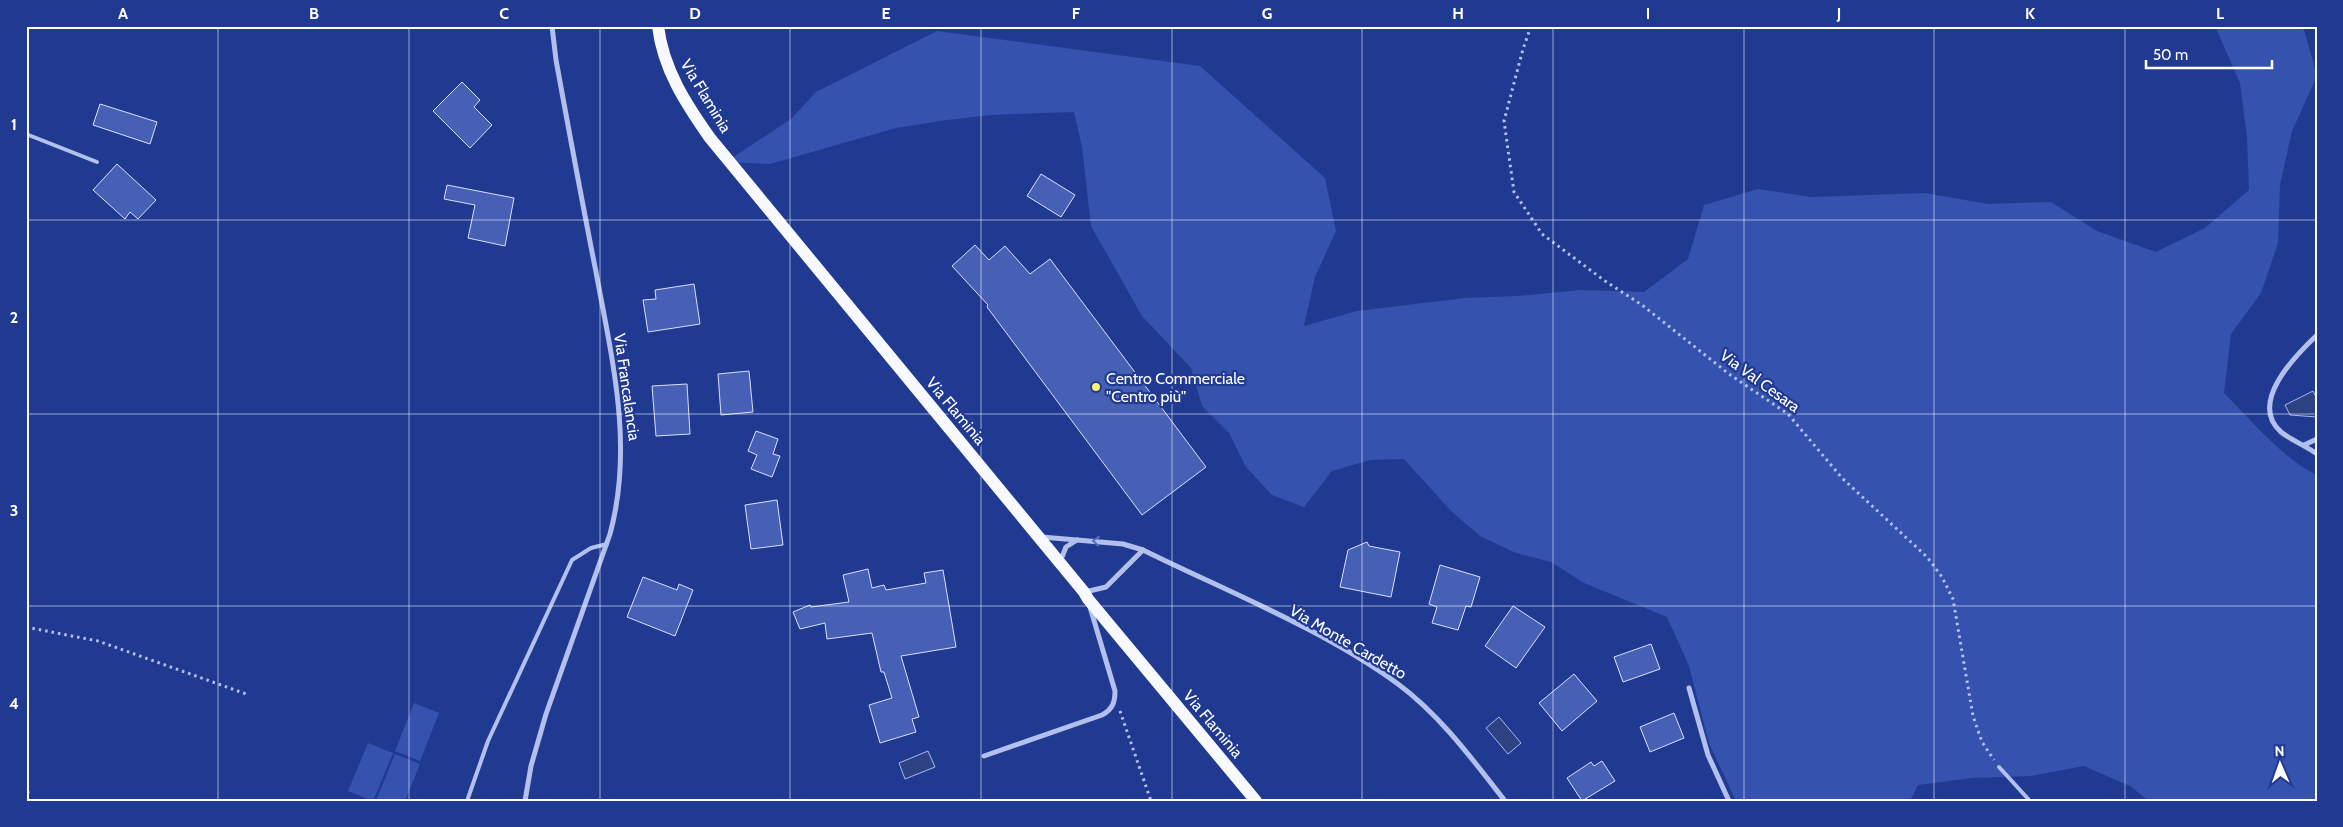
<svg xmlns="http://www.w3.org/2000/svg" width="2343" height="827" font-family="Cabin,sans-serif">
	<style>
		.green { fill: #3552ae }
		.water { fill: #2e4182; stroke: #a6b8ee }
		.building { fill: #4660b6; stroke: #d8e0f9 }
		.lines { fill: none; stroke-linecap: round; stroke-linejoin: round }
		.path { stroke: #b2c0ed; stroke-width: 3; stroke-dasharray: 2.5 4; stroke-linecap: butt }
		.lane { stroke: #b2c0ed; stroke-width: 4 }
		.street { stroke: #b2c0ed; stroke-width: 5 }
		.primary { stroke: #f8f9ff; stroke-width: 12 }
		.oneway { stroke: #5b70b6 }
		.grid { fill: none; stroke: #fff; stroke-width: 1; stroke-opacity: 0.55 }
		.poi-dot { fill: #faf074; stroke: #213a91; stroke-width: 2 }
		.labels { text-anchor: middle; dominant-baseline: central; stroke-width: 4.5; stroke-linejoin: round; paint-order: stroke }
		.street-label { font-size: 16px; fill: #fff; stroke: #213a91 }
		.poi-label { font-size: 16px; fill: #fff; stroke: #213a91; text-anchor: start }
		.neatline { fill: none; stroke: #fff; stroke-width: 2 }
		.grid-label { font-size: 16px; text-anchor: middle; font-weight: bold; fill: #fff }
	</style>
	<rect width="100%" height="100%" fill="#213a91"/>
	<g class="green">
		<path d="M 2215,26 L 2303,26 L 2317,76 L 2292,131 L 2280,185 L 2278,243 L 2261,293 L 2231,334 L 2224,393 C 2249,418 2285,461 2317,475 L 2317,801 L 2149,801 L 2130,786 L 2084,766 L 2031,776 L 1972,778 L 1918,785 L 1910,801 L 1736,801 L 1709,743 L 1689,666 L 1667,617 L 1584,583 L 1551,562 L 1516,553 L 1480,536 L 1451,511 L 1404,459 L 1370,460 L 1332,471 L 1304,507 L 1272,495 L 1246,467 L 1229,433 L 1202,406 L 1191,368 L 1142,316 L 1091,226 L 1082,147 L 1074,112 L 991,115 L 947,120 L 896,128 L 770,164 L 726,162 L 791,119 L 816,92 L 937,31 L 1200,66 L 1325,178 L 1336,231 L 1315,277 L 1304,326 L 1357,311 L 1465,298 L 1518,296 L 1581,290 L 1644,292 L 1688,259 L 1704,205 L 1758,189 L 1812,197 L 1925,193 L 1988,204 L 2051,202 L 2097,231 L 2156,252 L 2205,228 L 2249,190 L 2247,137 L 2240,83 Z"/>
		<polygon points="414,703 439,713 420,761 395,751"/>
		<polygon points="368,743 393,753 373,801 348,791"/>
		<polygon points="395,754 420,764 405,801 376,801"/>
	</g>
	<g class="water">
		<polygon points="2313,391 2317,399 2317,417 2290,415 2285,405"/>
		<polygon points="1499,717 1521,743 1508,754 1486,728"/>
		<polygon points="928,751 935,767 905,779 899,763"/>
	</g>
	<g class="building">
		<polygon points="462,82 480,100 474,107 492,125 470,148 433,111"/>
		<polygon points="100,104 157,122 150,144 93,125"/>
		<polygon points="117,164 156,200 138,219 130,212 125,219 93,190"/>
		<polygon points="1041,174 1075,195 1061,217 1027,196"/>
		<polygon points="447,185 514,198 505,246 468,238 475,205 444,199"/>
		<polygon points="975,245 989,260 1005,246 1030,274 1050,259 1206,467 1142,515 987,307 988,305 952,266"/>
		<polygon points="694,284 700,324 648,332 643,300 656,299 655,290"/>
		<polygon points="749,371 753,412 721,415 718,374"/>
		<polygon points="687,384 690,434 656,436 652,386"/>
		<polygon points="756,431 778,439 773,454 780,456 772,477 751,469 757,455 748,451"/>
		<polygon points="777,500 783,545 751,549 745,505"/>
		<polygon points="1367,542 1369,546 1400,552 1391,597 1340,587 1348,550"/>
		<polygon points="1440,565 1480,577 1471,607 1466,606 1458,630 1432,623 1437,607 1429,604"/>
		<polygon points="868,569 872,588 884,585 886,590 926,583 924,573 943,570 956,647 901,656 919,717 912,719 916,732 880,743 869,705 892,698 884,672 881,672 872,633 827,639 825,623 800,629 793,612 810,605 811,607 849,602 843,575"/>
		<polygon points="643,577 677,590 679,584 693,590 675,636 627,617"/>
		<polygon points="1513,606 1545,627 1516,668 1485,646"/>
		<polygon points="1651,644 1660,669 1623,682 1614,657"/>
		<polygon points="1574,674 1597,701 1562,731 1539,703"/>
		<polygon points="1674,713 1684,738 1650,752 1640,727"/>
		<polygon points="1602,761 1615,781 1582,801 1567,778 1591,762 1594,766"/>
	</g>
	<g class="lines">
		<g class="path">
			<polyline points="1531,26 1523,49 1504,121 1514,192 1542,234 1605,281 1642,305 1729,374 1788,414 1842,478 1927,557 1942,577 1953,599 1973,716 1982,742 1994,760"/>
			<polyline points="26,627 98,641 249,695"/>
			<polyline points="1120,711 1151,801"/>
			<polyline points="26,765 28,792 26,799"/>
		</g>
		<g class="lane">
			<polyline points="26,134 97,162"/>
			<polyline points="1999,767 2030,801"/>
			<polyline points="467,801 488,741 572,560 591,548 607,544"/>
		</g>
		<g class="street">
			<path d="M 2317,335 C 2295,356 2248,403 2281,432 C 2291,440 2306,446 2317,454"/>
			<polyline points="2304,445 2317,439"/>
			<path d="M 1042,537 L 1123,544 L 1143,550 C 1226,591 1323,629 1398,684 C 1440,715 1473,760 1505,801"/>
			<polyline points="1060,562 1066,547 1077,540"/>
			<polyline points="1085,592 1106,587 1143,550"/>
			<polyline points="1689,688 1708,755 1729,801"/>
			<path d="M 984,756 L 1102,715 C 1113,709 1115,702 1115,691 L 1090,607"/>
			<path d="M 525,801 L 531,766 L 546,714 L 610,534 C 634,446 612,359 596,272 C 582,202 569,131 556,60 L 552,26"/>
		</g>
		<path class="primary" d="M 658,26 C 663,69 686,104 710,138 L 1084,592 L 1088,599 L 1256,801"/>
	</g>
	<defs><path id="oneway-chevron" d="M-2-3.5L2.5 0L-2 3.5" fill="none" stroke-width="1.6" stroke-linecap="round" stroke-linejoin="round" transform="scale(1.25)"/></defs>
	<use class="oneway" href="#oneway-chevron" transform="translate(1096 541) rotate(-175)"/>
	<path class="grid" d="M 218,26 L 218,801M 409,26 L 409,801M 600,26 L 600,801M 790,26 L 790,801M 981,26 L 981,801M 1172,26 L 1172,801M 1362,26 L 1362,801M 1553,26 L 1553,801M 1744,26 L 1744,801M 1934,26 L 1934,801M 2125,26 L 2125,801M 26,220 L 2317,220M 26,414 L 2317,414M 26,606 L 2317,606"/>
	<circle class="poi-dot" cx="1096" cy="387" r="5"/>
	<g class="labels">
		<g class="street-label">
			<text transform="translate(706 96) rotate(59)">Via Flaminia</text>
			<text transform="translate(1760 381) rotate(36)">Via Val Cesara</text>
			<text transform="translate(627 387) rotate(82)">Via Francalancia</text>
			<text transform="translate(956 411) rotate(50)">Via Flaminia</text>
			<text transform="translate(1348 642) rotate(30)">Via Monte Cardetto</text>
			<text transform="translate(1213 724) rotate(50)">Via Flaminia</text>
		</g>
		<g class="poi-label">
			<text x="1106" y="378">Centro Commerciale<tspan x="1106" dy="18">"Centro più"</tspan></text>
		</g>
	</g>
	<rect width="2343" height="827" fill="none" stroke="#213a91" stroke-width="55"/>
	<g transform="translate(2280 764) rotate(358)" stroke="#213a91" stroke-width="4" paint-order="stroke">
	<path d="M0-4L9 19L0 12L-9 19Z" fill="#ffffff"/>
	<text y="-8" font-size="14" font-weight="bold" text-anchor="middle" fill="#ffffff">N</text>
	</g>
	<path d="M2146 60v8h126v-8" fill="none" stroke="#ffffff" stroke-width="2.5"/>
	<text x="2153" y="60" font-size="15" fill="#ffffff" stroke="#213a91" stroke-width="4" paint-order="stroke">50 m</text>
	<rect x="28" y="28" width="2288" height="772" class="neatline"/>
	<g class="grid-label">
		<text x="123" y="19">A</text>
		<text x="314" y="19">B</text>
		<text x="504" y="19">C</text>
		<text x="695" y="19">D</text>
		<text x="886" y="19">E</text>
		<text x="1076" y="19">F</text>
		<text x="1267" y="19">G</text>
		<text x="1458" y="19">H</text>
		<text x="1648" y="19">I</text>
		<text x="1839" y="19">J</text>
		<text x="2030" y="19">K</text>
		<text x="2220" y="19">L</text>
		<text x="14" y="130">1</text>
		<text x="14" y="323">2</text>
		<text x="14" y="516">3</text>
		<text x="14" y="709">4</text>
	</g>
</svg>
